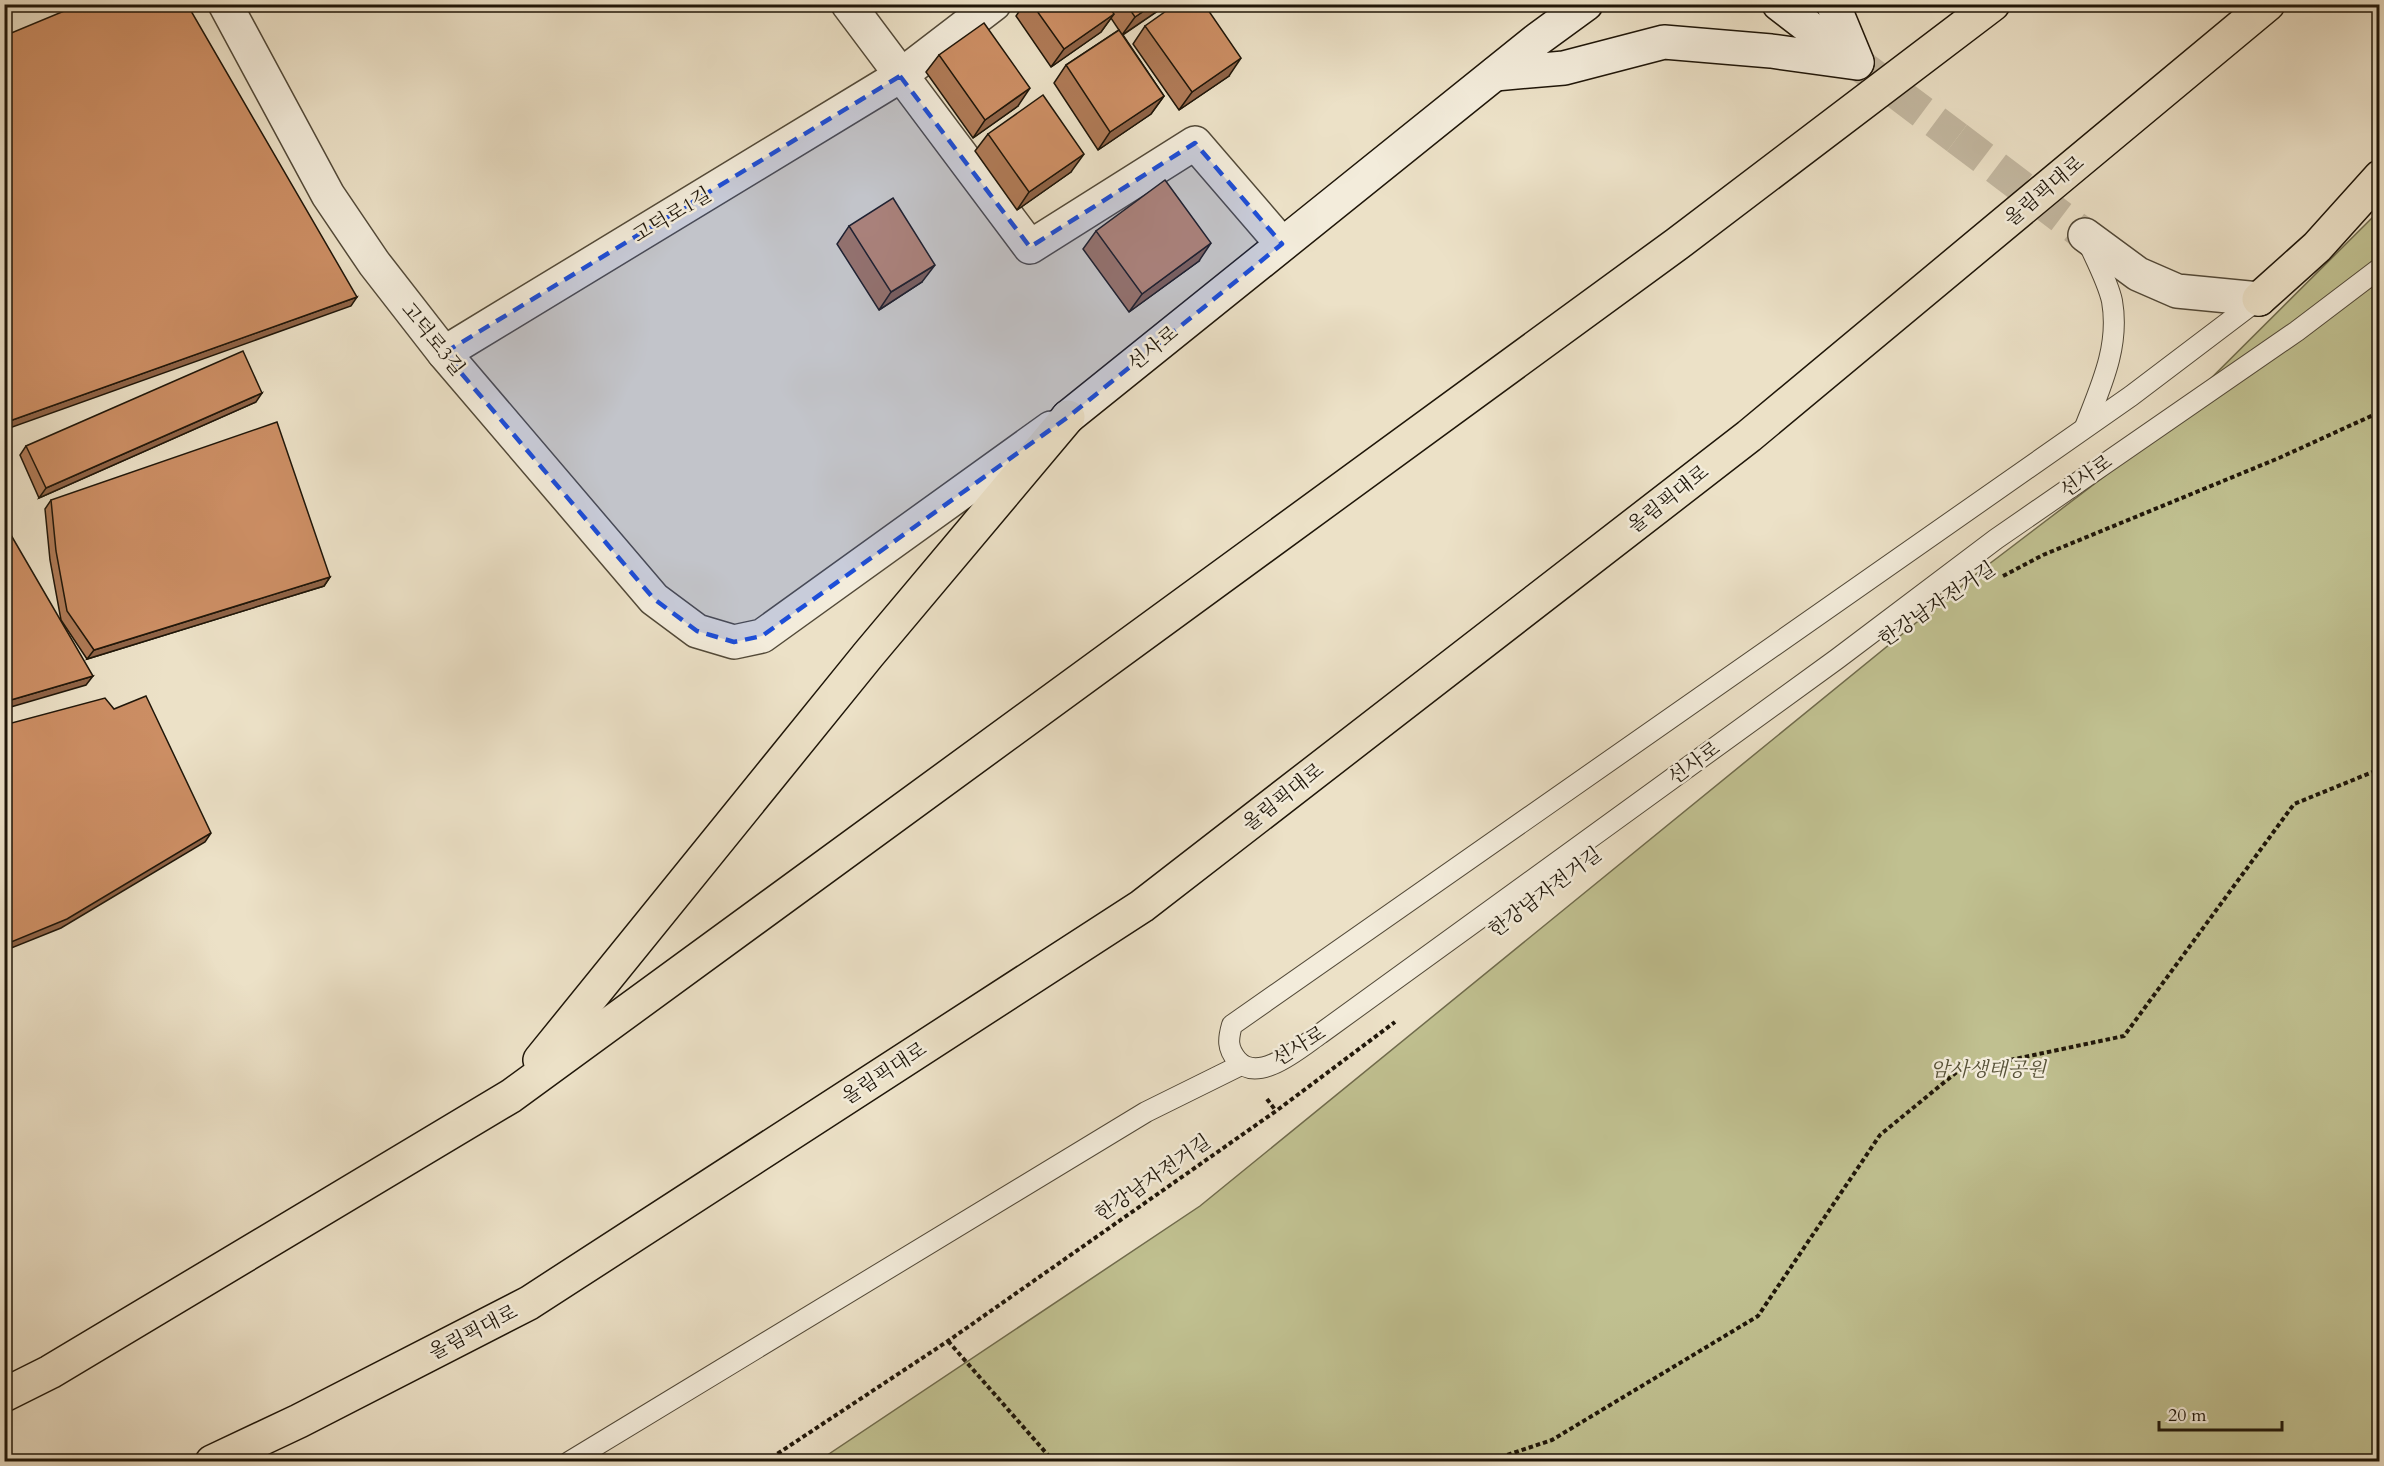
<svg xmlns="http://www.w3.org/2000/svg" width="2384" height="1466" font-family="Cardo,'Noto Serif KR',serif">
	<style>
		.green { fill: #c0c090; stroke: #706b4c; stroke-width: 1.5 }
		.lines { fill: none; stroke-linecap: round; stroke-linejoin: round }
		.minor-tunnel { stroke: #c3b8a1; stroke-width: 33; stroke-dasharray: 33 16; stroke-linecap: butt }
		.secondary-tunnel { stroke: #c3b8a1; stroke-width: 33; stroke-dasharray: 33 16; stroke-linecap: butt }
		.service-casing { stroke: #524938; stroke-width: 22 }
		.minor-casing { stroke: #524938; stroke-width: 36 }
		.secondary-casing { stroke: #1f1609; stroke-width: 36 }
		.trunk-casing { stroke: #1f1609; stroke-width: 36 }
		.path { stroke: #1f1609; stroke-width: 4; stroke-dasharray: 4.5 3; stroke-linecap: butt }
		.service { stroke: #f3ecdb; stroke-width: 20 }
		.minor { stroke: #f3ecdb; stroke-width: 33 }
		.secondary { stroke: #f3ecdb; stroke-width: 33 }
		.trunk { stroke: #ece1c7; stroke-width: 33 }
		.wall { fill: #af7a56; stroke: #1f1609; stroke-width: 1.5 }
		.shaded-wall { fill: #8f6346; stroke: #1f1609; stroke-width: 1.5 }
		.building { fill: #cc8e64; stroke: #1f1609; stroke-width: 1.5 }
		.marked { fill: #1d4ed8; fill-opacity: 0.2; stroke: #1d4ed8; stroke-width: 4.5; stroke-dasharray: 12 8; stroke-linejoin: round }
		.labels { text-anchor: middle; dominant-baseline: central; stroke-width: 5; stroke-linejoin: round; paint-order: stroke }
		.street-label { font-size: 20px; fill: #1f1609; stroke: #f3ecdb }
		.park-label { font-size: 20px; font-style: italic; fill: #575238; stroke: #f3ecdb }
	</style>
	<rect width="100%" height="100%" fill="#ece1c7"/>
	<filter id="stains"><feTurbulence type="fractalNoise" baseFrequency=".00333" numOctaves="4"/><feColorMatrix values="0 0 0 0 .2 0 0 0 0 .09 0 0 0 0 .02 0 0 0 .5 -.17"/></filter>
	<radialGradient id="worn" r=".72"><stop offset=".6" stop-color="#630" stop-opacity="0"/><stop offset="1" stop-color="#630" stop-opacity=".3"/></radialGradient>
	<polygon class="green" points="2379,211 2379,1461 817,1462 1200,1206 1976,574 2139,450"/>
	<g class="lines">
		<polyline class="minor-tunnel" points="1957,138 2085,235"/>
		<polyline class="secondary-tunnel" points="1857,63 1957,138"/>
		<g class="service-casing">
			<g id="service">
				<path d="M 2259,299 L 2131,396 L 1232,1025 C 1228,1039 1227,1048 1237,1060 C 1258,1085 1301,1047 1320,1034 L 1837,659 L 1996,539 L 2297,331 L 2380,268"/>
				<path d="M 2085,427 C 2101,386 2120,346 2112,301 C 2108,282 2095,258 2087,240"/>
				<polyline points="569,1462 1146,1112 1241,1065"/>
			</g>
		</g>
		<g class="minor-casing">
			<g id="minor">
				<polyline points="225,4 328,195 374,263 444,353 654,599 697,631 734,642 762,636 1051,428"/>
				<polyline points="848,4 1030,247 1195,143 1282,244"/>
				<polyline points="2085,235 2138,274 2177,291 2259,299"/>
				<polyline points="444,353 900,76 994,4"/>
			</g>
		</g>
		<g class="secondary-casing">
			<g id="secondary">
				<polyline points="1779,4 1853,61"/>
				<polyline points="1833,4 1857,62"/>
				<polyline points="1495,74 1564,68 1664,42 1771,51 1857,63"/>
				<polyline points="1068,417 1538,39 1586,4"/>
			</g>
		</g>
		<g class="trunk-casing">
			<g id="trunk">
				<polyline points="2259,299 2317,247 2380,177"/>
				<polyline points="540,1060 868,655 1068,417"/>
				<polyline points="4,1395 50,1372 511,1096 1677,244 1993,4"/>
				<polyline points="212,1462 299,1421 529,1303 1142,906 1749,436 2268,4"/>
			</g>
		</g>
		<g class="path">
			<polyline points="2003,576 2043,555 2279,458 2380,412"/>
			<polyline points="1267,1099 1276,1111"/>
			<polyline points="948,1341 1054,1462"/>
			<polyline points="765,1462 948,1341 1276,1111 1395,1022"/>
			<polyline points="1486,1462 1552,1440 1758,1316 1880,1135 1958,1071 2124,1036 2294,804 2380,769"/>
		</g>
		<use href="#service" class="service"/>
		<use href="#minor" class="minor"/>
		<use href="#secondary" class="secondary"/>
		<use href="#trunk" class="trunk"/>
	</g>
	<g class="wall">
		<polygon points="1024,4 1168,4 1123,35 1164,96 1151,114 1098,150 1054,83 1066,65 1119,30 1111,18 1101,32 1051,67 1016,16"/>
		<polygon points="1145,26 1229,76 1179,110 1133,44"/>
		<polygon points="939,55 1018,106 973,138 926,72"/>
		<polygon points="988,134 1071,172 1017,210 975,151"/>
		<polygon points="849,226 922,282 879,310 837,244"/>
		<polygon points="1096,231 1199,261 1129,312 1083,249"/>
		<polygon points="256,402 39,498 20,455 26,446"/>
		<polygon points="51,500 330,577 324,586 87,659 61,620 50,560 45,509"/>
	</g>
	<g class="shaded-wall">
		<polygon points="1154,4 1168,4 1122,35 1135,17"/>
		<polygon points="1114,14 1101,32 1051,67 1064,49"/>
		<polygon points="1241,58 1229,76 1179,110 1192,92"/>
		<polygon points="1030,88 1018,106 973,138 985,120"/>
		<polygon points="1164,96 1151,114 1098,150 1110,132"/>
		<polygon points="1084,154 1071,172 1017,210 1029,192"/>
		<polygon points="1211,243 1199,261 1129,312 1142,294"/>
		<polygon points="935,265 922,282 879,310 891,292"/>
		<polygon points="357,297 351,306 4,430 4,423"/>
		<polygon points="262,393 256,402 39,498 46,488"/>
		<polygon points="330,577 324,586 87,659 94,650"/>
		<polygon points="93,676 86,685 4,709 4,702"/>
		<polygon points="211,833 205,842 61,928 4,951 4,945"/>
	</g>
	<g class="building">
		<polygon points="81,4 187,4 357,297 4,423 4,36"/>
		<polygon points="1032,4 1107,4 1114,14 1064,49"/>
		<polygon points="1126,4 1154,4 1135,17"/>
		<polygon points="1176,4 1204,4 1241,58 1192,92 1145,26"/>
		<polygon points="984,23 1030,88 985,120 939,55"/>
		<polygon points="1119,30 1164,96 1110,132 1066,65"/>
		<polygon points="1043,95 1084,154 1029,192 988,134"/>
		<polygon points="1165,180 1211,243 1142,294 1096,231"/>
		<polygon points="893,198 935,265 891,292 849,226"/>
		<polygon points="243,351 262,393 46,488 26,446"/>
		<polygon points="277,422 330,577 94,650 67,611 56,551 51,500"/>
		<polygon points="4,523 93,676 4,702"/>
		<polygon points="146,696 211,833 67,919 4,945 4,725 105,698 114,709"/>
	</g>
	<path class="marked" d="M 900,76 L 1030,247 L 1195,143 L 1282,244 L 1068,417 L 762,636 L 734,642 L 697,631 L 654,599 L 444,353 Z"/>
	<g class="labels">
		<g class="street-label">
			<text transform="translate(2044 191) rotate(-40)">올림픽대로</text>
			<text transform="translate(672 215) rotate(-31)">고덕로1길</text>
			<text transform="translate(433 339) rotate(51)">고덕로3길</text>
			<text transform="translate(1153 348) rotate(-39)">선사로</text>
			<text transform="translate(2086 476) rotate(-35)">선사로</text>
			<text transform="translate(1668 499) rotate(-38)">올림픽대로</text>
			<text transform="translate(1937 604) rotate(-34)">한강남자전거길</text>
			<text transform="translate(1694 763) rotate(-36)">선사로</text>
			<text transform="translate(1283 797) rotate(-38)">올림픽대로</text>
			<text transform="translate(1545 892) rotate(-37)">한강남자전거길</text>
			<text transform="translate(1299 1046) rotate(-32)">선사로</text>
			<text transform="translate(884 1073) rotate(-33)">올림픽대로</text>
			<text transform="translate(1153 1178) rotate(-35)">한강남자전거길</text>
			<text transform="translate(473 1332) rotate(-27)">올림픽대로</text>
		</g>
		<g class="park-label">
			<text x="1988" y="1069">암사생태공원</text>
		</g>
	</g>
	<rect width="2384" height="1466" fill="none" stroke="#ece1c7" stroke-width="24"/>
	<rect x="6" y="6" width="2372" height="1454" fill="none" stroke="#1f1609" stroke-width="3"/>
	<rect x="12" y="12" width="2360" height="1442" fill="none" stroke="#1f1609" stroke-width="1.5"/>
	<path d="M2159 1421v9h123v-9" fill="none" stroke="#1f1609" stroke-width="3"/>
	<text x="2168" y="1421" font-size="18" fill="#1f1609" stroke="#f3ecdb" stroke-width="4.5" paint-order="stroke">20 m</text>
	<rect width="100%" height="100%" filter="url(#stains)"/>
	<rect width="100%" height="100%" fill="url(#worn)"/>
</svg>
